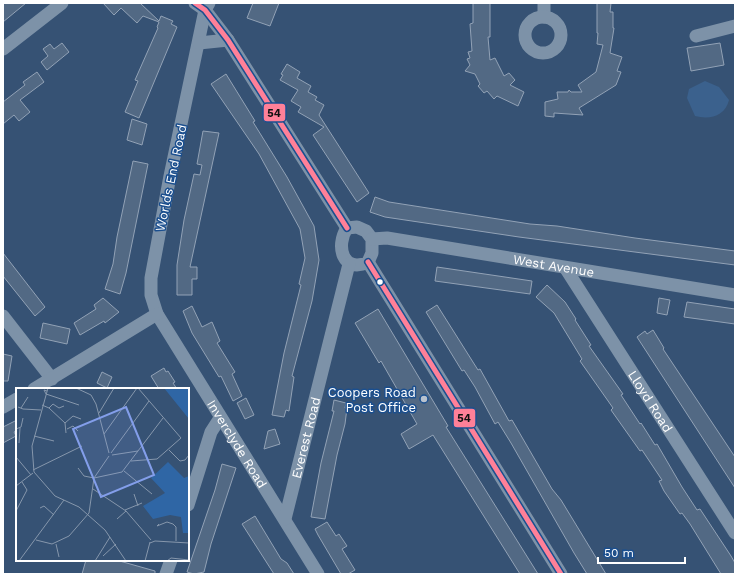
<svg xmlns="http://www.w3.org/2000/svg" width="738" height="577" font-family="'Work Sans',sans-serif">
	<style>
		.water { fill: #3b618d }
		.building { fill: #526984; stroke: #92a2b6 }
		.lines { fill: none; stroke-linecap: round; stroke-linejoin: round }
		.minor { stroke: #7d92a8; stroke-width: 13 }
		.bus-1-casing { stroke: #1b4f8f; stroke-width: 8 }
		.bus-1 { stroke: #ff8098; stroke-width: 5 }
		.bus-dot { fill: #fff; stroke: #1b4f8f; stroke-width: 1.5 }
		.poi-dot { fill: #b9c2ce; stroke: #1b4f8f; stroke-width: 1.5 }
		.labels { text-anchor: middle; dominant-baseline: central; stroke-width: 3; stroke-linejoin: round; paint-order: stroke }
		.street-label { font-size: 13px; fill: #fff; stroke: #1b4f8f }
		.poi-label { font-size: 13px; fill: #fff; stroke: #1b4f8f; text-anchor: end }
		.inset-road { fill: none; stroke: #8697ac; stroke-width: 1 }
		.view { fill: #839eea; fill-opacity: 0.15; stroke: #839eea; stroke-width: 2 }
		.inset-edge { fill: none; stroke: #fff; stroke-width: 2 }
		.line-badge { stroke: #1b4f8f; stroke-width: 1.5 }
		.pale-badge-label { font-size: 11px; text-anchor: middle; font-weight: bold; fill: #111 }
	</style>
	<rect width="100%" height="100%" fill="#365274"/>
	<path class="water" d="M 705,81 L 719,87 L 729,100 C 725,116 710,120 695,116 L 687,98 L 689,89 Z"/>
	<g class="building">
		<polygon points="3,3 26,3 3,22"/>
		<polygon points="103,3 140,3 159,21 161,16 173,21 171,24 177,27 139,118 125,112 138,81 135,80 158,28 157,27 159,22 143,16 137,23 121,8 114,15"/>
		<polygon points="253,3 279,3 270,26 247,18"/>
		<polygon points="473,3 490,3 490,37 488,37 490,60 495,58 504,76 509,73 515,80 510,85 524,92 518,106 497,96 494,99 487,91 484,93 478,86 480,84 475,74 465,71 470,65 467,59 470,58 468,52 472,51 470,24 473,23"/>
		<polygon points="597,3 611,3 610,12 613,12 613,28 614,28 610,53 622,57 617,71 621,72 616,85 579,108 583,115 554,113 554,117 545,116 545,102 558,99 557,92 568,92 569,90 571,92 582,92 578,85 596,72 603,45 597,44 598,33 597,33"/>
		<polygon points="62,43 69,52 47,70 41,62 48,56 43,49 50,44 54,49"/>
		<polygon points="720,43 724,65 691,71 687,48"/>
		<polygon points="287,64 300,72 297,78 311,86 308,92 317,97 315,100 324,105 319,115 369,193 357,202 313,135 324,127 298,112 301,107 291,101 298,90 280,80 283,75 281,74"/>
		<polygon points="37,72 44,82 20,100 30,112 19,121 14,115 3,124 3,102 25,85 23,82"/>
		<polygon points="226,74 255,121 253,122 287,177 314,226 319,260 312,301 292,376 294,377 289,411 286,410 284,417 272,415 284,353 301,285 299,284 305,258 300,229 259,154 211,84"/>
		<polygon points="132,119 147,124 142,145 127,140"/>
		<polygon points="203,131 219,133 190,267 197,267 197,279 192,279 192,295 177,295 177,265 184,220 194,174 200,175 202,165 197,164"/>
		<polygon points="133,161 148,164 126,273 120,294 105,289 113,264 117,237"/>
		<polygon points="375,197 389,202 530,224 557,226 635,238 735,251 735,265 519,237 385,217 370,212"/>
		<polygon points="3,253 45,307 35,316 3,276"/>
		<polygon points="437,267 532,281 530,294 435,281"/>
		<polygon points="547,285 565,302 576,319 575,320 591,345 589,346 623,394 621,395 640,424 641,423 655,445 657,444 682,487 697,510 700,509 731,556 735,563 735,574 721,574 690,524 682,513 680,514 664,491 659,481 662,480 642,450 640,451 611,410 613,408 580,361 582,359 554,313 536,297"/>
		<polygon points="103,298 119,312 105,323 104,321 80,335 74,323 96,309 94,305"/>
		<polygon points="659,298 670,300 667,315 657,313"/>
		<polygon points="687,302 735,309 735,324 684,317"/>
		<polygon points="437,305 478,370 480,369 509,421 512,420 552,489 561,500 606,574 587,574 574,553 511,443 498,422 495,424 475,387 464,370 462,371 426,312"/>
		<polygon points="192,306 202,327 212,322 220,341 217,343 235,372 232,374 242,396 233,401 221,376 219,377 192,333 183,311"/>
		<polygon points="378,309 448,426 446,427 538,574 520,574 433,435 409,449 401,434 417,424 381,361 379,363 355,323"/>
		<polygon points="43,323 70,329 67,344 40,338"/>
		<polygon points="653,330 664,348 663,349 735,457 735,488 637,337 645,331 647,334"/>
		<polygon points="3,354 12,356 8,381 3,381"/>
		<polygon points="164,368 166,372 168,371 175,382 173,383 177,389 159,389 151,376"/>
		<polygon points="102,372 112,377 107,388 97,383"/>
		<polygon points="246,398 254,415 245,419 237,403"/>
		<polygon points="334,400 346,403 345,408 347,408 345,424 337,455 325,519 311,517 321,463 334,411 332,411"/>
		<polygon points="17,420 17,430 14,432 16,436 3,443 3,427"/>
		<polygon points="275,429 280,444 264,449 268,431"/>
		<polygon points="222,464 236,468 211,544 204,572 194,574 187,572 215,490"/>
		<polygon points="255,516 281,559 287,563 294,574 274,574 242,524"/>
		<polygon points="327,522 336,536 339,534 347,546 342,549 355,570 348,574 341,574 318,535 315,529"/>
		<polygon points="86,560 116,560 155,571 155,574 82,574"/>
	</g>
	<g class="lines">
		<g class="minor">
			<polyline points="195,3 205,10 228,40 347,228"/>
			<path id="s1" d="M 209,3 L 205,10 L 170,176 L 151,278 L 151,295 L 157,314 L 318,574"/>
			<polyline points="544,17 544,3"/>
			<circle cx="543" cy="35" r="18"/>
			<polyline points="696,36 735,26"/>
			<polyline points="199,43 228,40"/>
			<polyline points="3,49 62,3"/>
			<path d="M 357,227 L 366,231 L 372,239 L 372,253 L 368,262 C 343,274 335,246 347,228 Z"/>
			<path id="s2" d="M 372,239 L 387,238 L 735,295"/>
			<polyline points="368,262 561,574"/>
			<path id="s3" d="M 566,269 L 735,533"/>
			<polyline points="3,316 52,379"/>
			<polyline points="34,389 157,314"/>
			<polyline points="3,407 17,399"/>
			<polyline points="188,505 211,432 220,418"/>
			<path id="s4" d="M 285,519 L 349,264"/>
			<polyline points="166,574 171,560"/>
		</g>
		<g class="bus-1-casing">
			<g id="bus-1">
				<polyline points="195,3 205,10 228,40 347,228"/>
				<polyline points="368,262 561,574"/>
			</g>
		</g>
		<use href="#bus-1" class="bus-1"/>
	</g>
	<circle class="bus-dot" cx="380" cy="282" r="3.5"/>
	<circle class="poi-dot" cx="424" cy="399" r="4"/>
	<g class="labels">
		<g class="street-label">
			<text transform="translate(171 178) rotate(-78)">Worlds End Road</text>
			<text stroke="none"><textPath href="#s2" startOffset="184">West Avenue</textPath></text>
			<text stroke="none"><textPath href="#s3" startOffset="157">Lloyd Road</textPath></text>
			<text stroke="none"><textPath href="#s4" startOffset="84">Everest Road</textPath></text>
			<text stroke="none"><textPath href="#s1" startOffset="471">Inverclyde Road</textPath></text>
		</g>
		<g class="poi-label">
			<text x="416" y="392">Coopers Road<tspan x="416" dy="15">Post Office</tspan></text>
		</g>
	</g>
	<g transform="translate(16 388)">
		<rect width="173" height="173" fill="#365274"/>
		<path d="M 148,0 L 173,0 L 173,31 ZM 152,74 L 168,90 L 173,88 L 173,145 L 167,145 L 165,129 L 154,127 L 137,131 L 127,118 L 149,105 L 135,90 Z" fill="#2f66a5"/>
		<path class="inset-road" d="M 32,0 L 16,58 L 18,84 L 39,108 L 63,119 L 89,142 L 110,173M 60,0 L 75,7 L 80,16 L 93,65M 31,3 L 28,2 L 30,6 L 63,17M 26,17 L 33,20 L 49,35 L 50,45M 2,19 L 7,21 L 25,22M 5,20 L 12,9M 33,20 L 37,16 L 43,20 L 48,18M 83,25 L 98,0M 49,35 L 57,28 L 65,31M 0,41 L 5,39 L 7,30M 51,41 L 57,38 L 62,43M 88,46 L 121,0M 18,48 L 38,53M 3,55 L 4,40M 153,62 L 164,73 L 169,72 L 173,67M 95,65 L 133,13M 96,67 L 122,63M 0,69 L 15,87M 115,73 L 141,71 L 165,50 L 122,0M 62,80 L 68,88 L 78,90 L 106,84 L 147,30M 17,82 L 66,58M 108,83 L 136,106M 0,98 L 17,85M 77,101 L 110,123 L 135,152M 118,106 L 122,118M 24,120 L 28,118 L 38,127M 109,122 L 126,115M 0,123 L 11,102 L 6,94M 101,131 L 110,123M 143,136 L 141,138 L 151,134 L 157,136 L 160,139 L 160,153M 20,152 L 36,156 L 53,148 L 73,125 L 78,90 L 93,68M 134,155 L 139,153 L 173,155M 40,156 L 43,169M 87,168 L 100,156M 3,173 L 48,112M 79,173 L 94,149M 129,173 L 134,154M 151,173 L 155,170 L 173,172"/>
		<path class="view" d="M 110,19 L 138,87 L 85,109 L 57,41 Z"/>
		<rect width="173" height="173" class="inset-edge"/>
	</g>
	<g class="line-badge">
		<rect x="263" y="103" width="23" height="19" rx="4" fill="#ff8098"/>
		<rect x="453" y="408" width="23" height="20" rx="4" fill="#ff8098"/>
	</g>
	<g class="pale-badge-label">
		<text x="274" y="117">54</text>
		<text x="464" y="422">54</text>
	</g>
	<rect width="738" height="577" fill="none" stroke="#ffffff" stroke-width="8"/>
	<path d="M598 557v6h87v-6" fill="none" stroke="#ffffff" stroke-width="2"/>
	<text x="604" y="557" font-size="12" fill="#ffffff" stroke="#1b4f8f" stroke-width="3" paint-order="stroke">50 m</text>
</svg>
